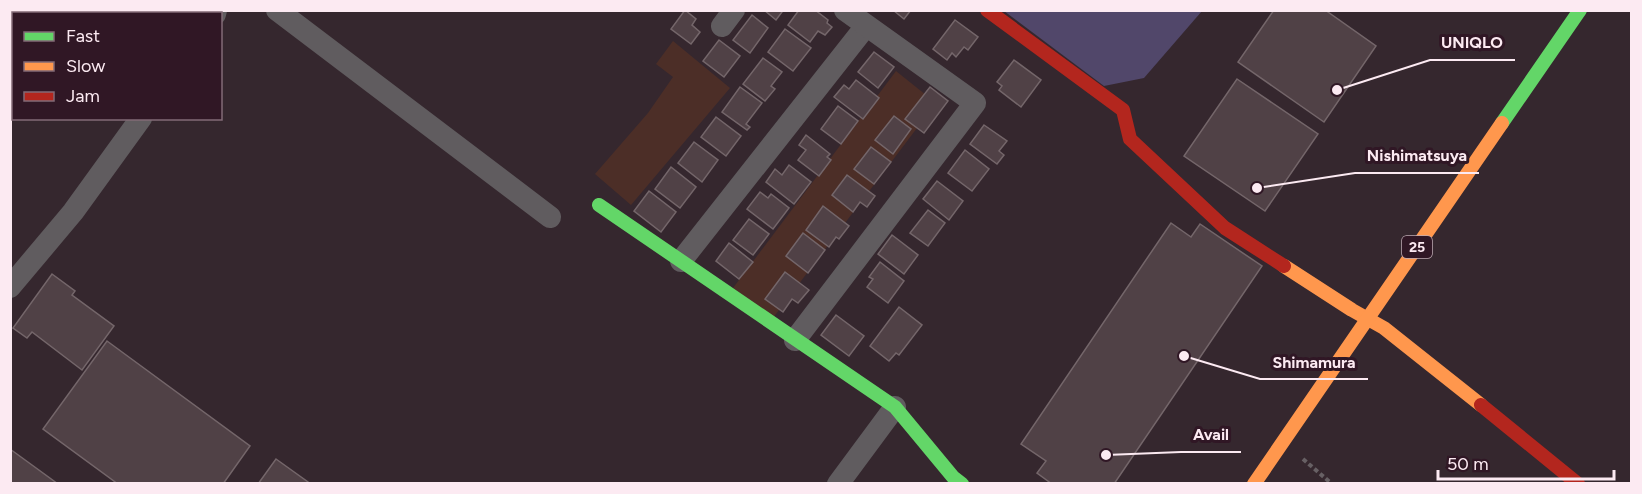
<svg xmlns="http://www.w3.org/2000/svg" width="1642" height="494" font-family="Figtree,sans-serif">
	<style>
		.green { fill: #4c2e27 }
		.water { fill: #51476a }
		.building { fill: #504146; stroke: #74666a; stroke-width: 1.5 }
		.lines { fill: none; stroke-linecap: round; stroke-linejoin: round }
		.path { stroke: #676064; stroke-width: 4; stroke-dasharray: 4.5 3; stroke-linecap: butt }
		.street { stroke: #605c5f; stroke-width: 22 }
		.fast { stroke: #63d668; stroke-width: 14 }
		.slow { stroke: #ff974d; stroke-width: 14 }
		.jam { stroke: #b3261e; stroke-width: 14 }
		.labels { text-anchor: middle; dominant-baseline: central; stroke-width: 6; stroke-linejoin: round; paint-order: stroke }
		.shield { fill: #301725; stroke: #bfabb4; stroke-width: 1.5 }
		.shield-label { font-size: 14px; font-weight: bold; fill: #fceaf2 }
		.leader { fill: none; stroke: #fceaf2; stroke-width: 2 }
		.callout-dot { fill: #fceaf2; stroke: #301725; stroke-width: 2 }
		.callout-label { font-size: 16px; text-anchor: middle; font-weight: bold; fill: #fceaf2; stroke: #301725; stroke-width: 6; stroke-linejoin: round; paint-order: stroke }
	</style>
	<rect width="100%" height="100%" fill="#35272e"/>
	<g class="green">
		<polygon points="673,41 730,88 631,205 595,174 648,113 673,77 656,64"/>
		<polygon points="896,71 936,103 773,318 733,288"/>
	</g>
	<polygon class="water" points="1004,11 1202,11 1144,78 1104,86"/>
	<g class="building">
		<polygon points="685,10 696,19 692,25 700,32 691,44 671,29"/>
		<polygon points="764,10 781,10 782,12 776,20"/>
		<polygon points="799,10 815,10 828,20 827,23 832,27 825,35 818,31 810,42 788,25"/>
		<polygon points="893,10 911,10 904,19"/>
		<polygon points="1274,10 1325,10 1376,46 1324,122 1238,62"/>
		<polygon points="752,15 768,28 750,53 733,40"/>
		<polygon points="955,20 978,37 968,50 964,47 956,57 952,53 947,60 933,49"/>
		<polygon points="785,29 811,48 793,71 768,52"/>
		<polygon points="719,40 740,56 724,77 703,61"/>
		<polygon points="874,52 894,67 878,88 858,72"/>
		<polygon points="763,58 782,72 771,86 775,89 765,101 743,84"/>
		<polygon points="1014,60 1041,80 1021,107 999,90 1002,86 997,82"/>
		<polygon points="1237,79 1318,134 1265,211 1184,156"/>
		<polygon points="856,80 879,98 863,119 834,97 844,85 849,89"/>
		<polygon points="740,87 762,103 746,124 750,127 747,130 722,112"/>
		<polygon points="930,87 948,101 924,133 905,119"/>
		<polygon points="838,106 858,121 841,144 821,129"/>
		<polygon points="894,116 911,129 893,154 875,140"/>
		<polygon points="716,117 741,136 726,156 701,137"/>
		<polygon points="984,125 1007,141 999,151 1004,155 997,164 970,144"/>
		<polygon points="806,135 830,154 827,157 831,160 819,176 798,160 806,150 799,145"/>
		<polygon points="694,142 718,160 702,182 678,163"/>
		<polygon points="871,147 891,162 874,184 854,169"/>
		<polygon points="965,150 989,169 972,191 948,173"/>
		<polygon points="789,165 811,182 794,204 766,182 775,169 782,175"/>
		<polygon points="671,167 696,187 680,208 655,189"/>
		<polygon points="847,175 875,196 867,207 860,202 853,212 832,195"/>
		<polygon points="937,181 963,201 949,220 923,199"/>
		<polygon points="649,191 676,212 661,232 634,211"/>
		<polygon points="760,192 768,198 771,194 789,208 773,229 747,209"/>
		<polygon points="823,206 849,226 839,239 836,237 829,247 806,230"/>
		<polygon points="928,210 945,223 928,246 910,233"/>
		<polygon points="749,219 769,234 753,255 733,240"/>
		<polygon points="1171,223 1191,237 1200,224 1262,266 1114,484 1052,484 1037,473 1046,461 1021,444"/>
		<polygon points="803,233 825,250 808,273 786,256"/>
		<polygon points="892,235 918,255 904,274 878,254"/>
		<polygon points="729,243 753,262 739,279 716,261"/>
		<polygon points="880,262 904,281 888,303 867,287 873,279 869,277"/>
		<polygon points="785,272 809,290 798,303 792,299 783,312 765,299"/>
		<polygon points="52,274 75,291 72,295 114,326 82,370 32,332 27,338 13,328"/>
		<polygon points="899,307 922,325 899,355 896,353 889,361 870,346"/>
		<polygon points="836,315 864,336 849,356 821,335"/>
		<polygon points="107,341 250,446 223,484 118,484 43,429"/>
		<polygon points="10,449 58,484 10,484"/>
		<polygon points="276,459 308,482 307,484 258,484"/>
	</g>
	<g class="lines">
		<polyline class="path" points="1303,459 1332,484"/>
		<g class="street">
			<polyline points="277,10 550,217"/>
			<polyline points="215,14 216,10"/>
			<polyline points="722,26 734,10"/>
			<polyline points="681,261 866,26"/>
			<polyline points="10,287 73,212 141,118"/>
			<polyline points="795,340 975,103 845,10"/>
			<polyline points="838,484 895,407"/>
		</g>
		<g class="fast">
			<polyline points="1502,123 1580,10"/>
			<polyline points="599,205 895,407 953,477 962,484"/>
		</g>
		<g class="slow">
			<polyline points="1284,266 1352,310 1384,328 1481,405"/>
			<polyline points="1254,484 1502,123"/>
		</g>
		<g class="jam">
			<polyline points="987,10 1123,110 1130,139 1225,228 1284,266"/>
			<polyline points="1481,405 1578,484"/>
		</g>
	</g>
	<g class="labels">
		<rect class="shield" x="1402" y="236" width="30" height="22" rx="4.5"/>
		<g class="shield-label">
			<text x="1417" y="247">25</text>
		</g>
	</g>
	<path class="leader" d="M1337 90L1430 60H1515M1257 188L1355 173H1479M1184 356L1260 379H1368M1106 455L1181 452H1241"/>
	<g class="callout-dot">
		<circle cx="1337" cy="90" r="6"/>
		<circle cx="1257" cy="188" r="6"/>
		<circle cx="1184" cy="356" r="6"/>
		<circle cx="1106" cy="455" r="6"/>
	</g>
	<g class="callout-label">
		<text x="1472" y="48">UNIQLO</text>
		<text x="1417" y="161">Nishimatsuya</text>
		<text x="1314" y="368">Shimamura</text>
		<text x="1211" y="440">Avail</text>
	</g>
	<rect width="1642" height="494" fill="none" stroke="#fceaf2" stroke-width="24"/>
	<rect x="12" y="12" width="210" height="108" fill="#301725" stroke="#826b77" stroke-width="1.5"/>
	<rect x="24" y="32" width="30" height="9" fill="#63d668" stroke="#826b77" stroke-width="1.5"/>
	<text x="66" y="42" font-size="18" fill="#fceaf2">Fast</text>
	<rect x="24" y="62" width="30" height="9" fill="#ff974d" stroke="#826b77" stroke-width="1.5"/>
	<text x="66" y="72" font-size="18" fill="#fceaf2">Slow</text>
	<rect x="24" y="92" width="30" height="9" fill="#b3261e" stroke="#826b77" stroke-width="1.5"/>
	<text x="66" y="102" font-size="18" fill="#fceaf2">Jam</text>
	<path d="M1438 470v9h176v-9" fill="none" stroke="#fceaf2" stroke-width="3"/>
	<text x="1447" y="470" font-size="18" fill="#fceaf2" stroke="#301725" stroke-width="4.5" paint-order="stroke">50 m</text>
</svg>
